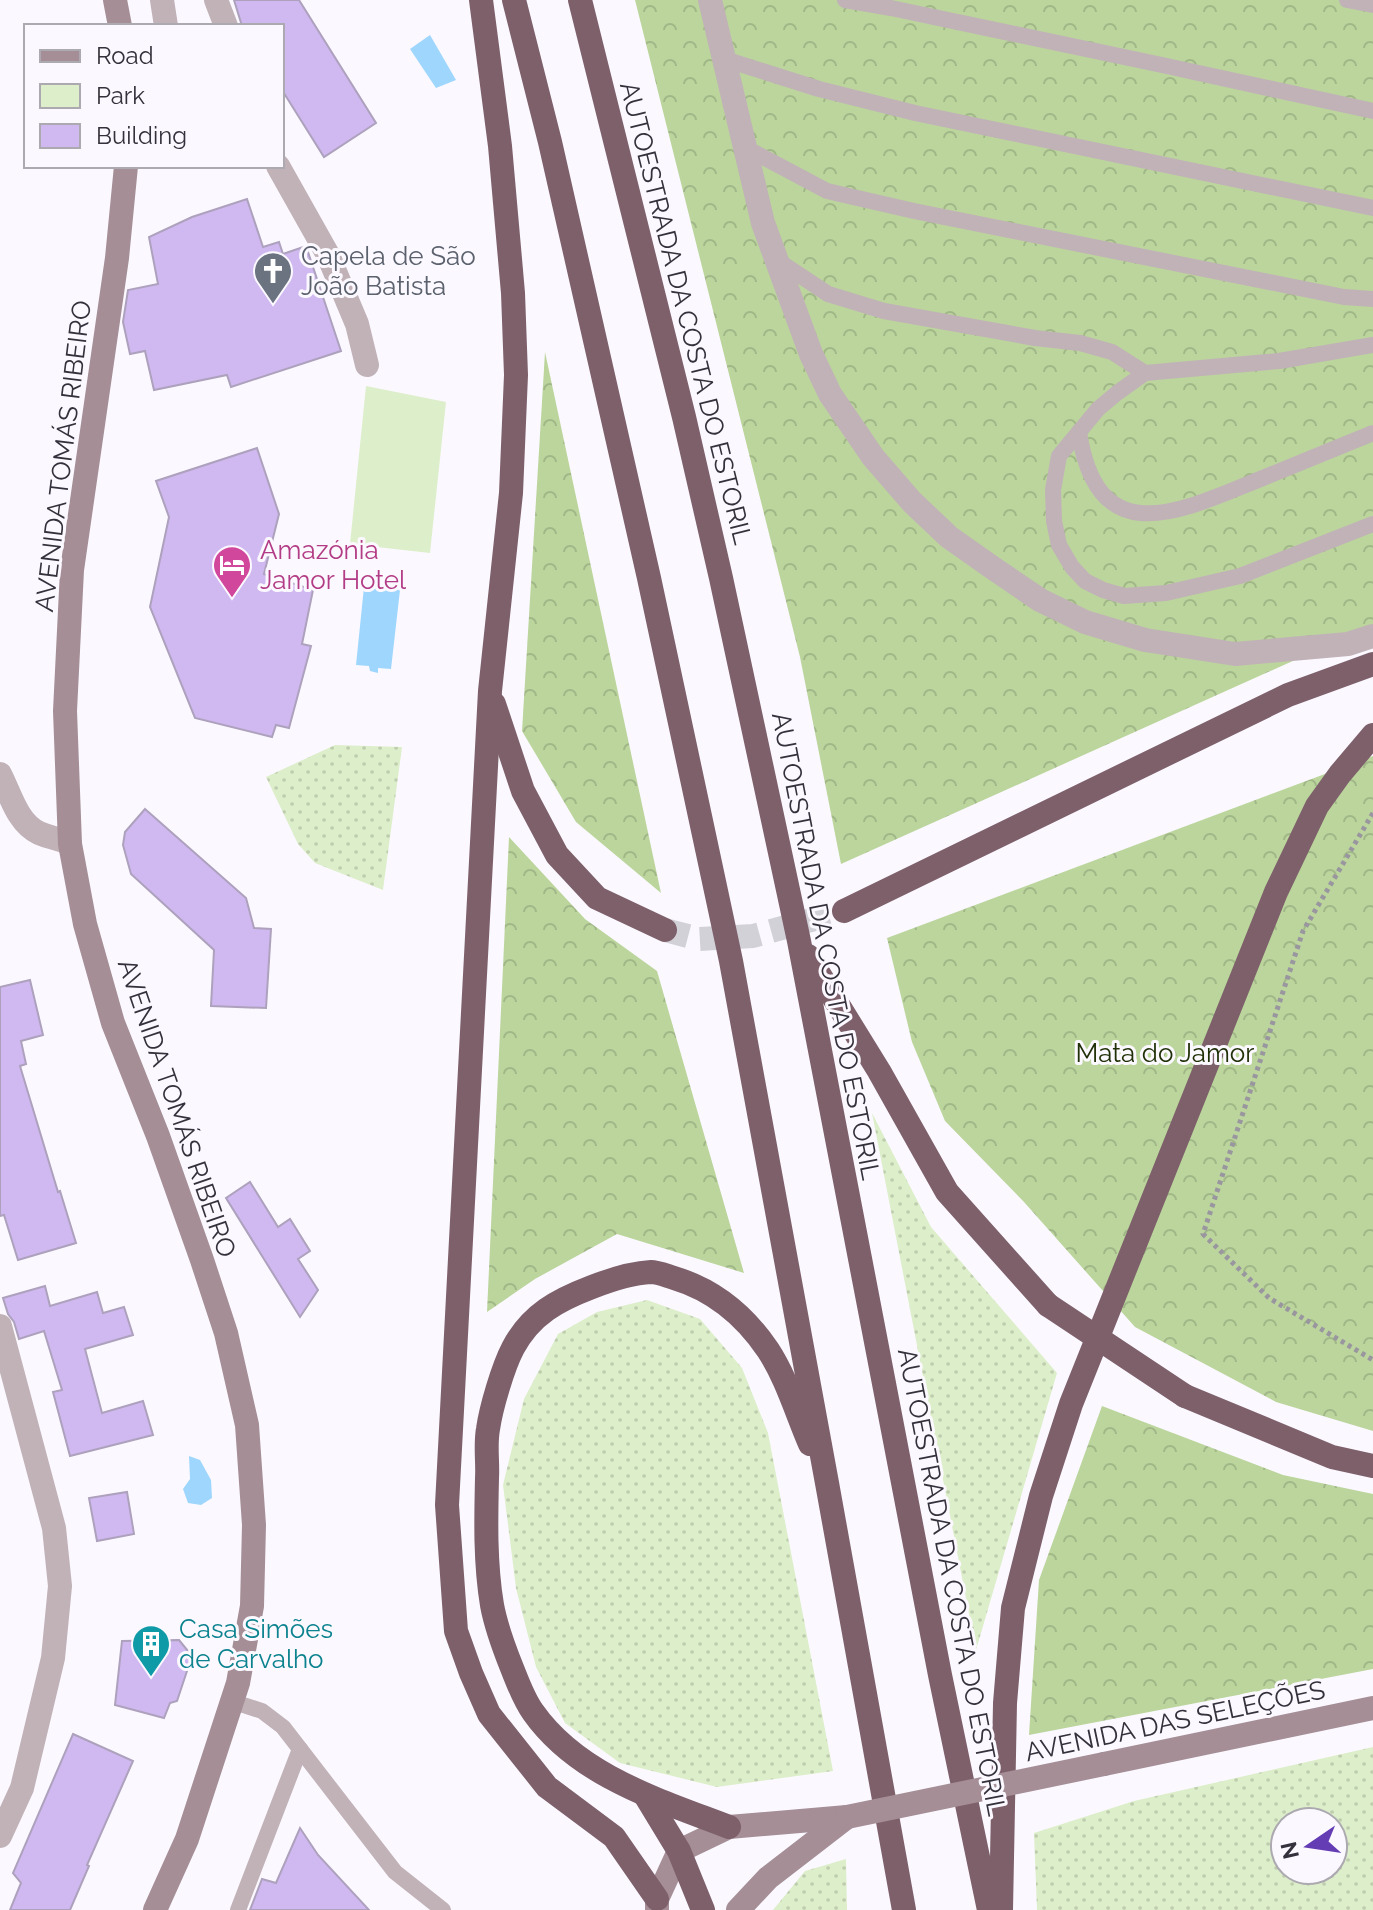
<svg xmlns="http://www.w3.org/2000/svg" width="1373" height="1910" font-family="Raleway,sans-serif">
	<style>
		.green { fill: url(#green-dots); fill-rule: evenodd }
		.forest { fill: url(#forest-crowns) }
		.pitch { fill: #ddeeca }
		.water { fill: #9fd6fd }
		.building { fill: #d0b9f0; stroke: #ada1bd; stroke-width: 2 }
		.lines { fill: none; stroke-linecap: round; stroke-linejoin: round }
		.highway-tunnel { stroke: #d3d1d8; stroke-width: 24; stroke-dasharray: 24 12; stroke-linecap: butt }
		.path { stroke: #99969f; stroke-width: 5; stroke-dasharray: 4 4; stroke-linecap: butt }
		.lane { stroke: #c1b2b7; stroke-width: 16 }
		.street { stroke: #c1b2b7; stroke-width: 24 }
		.secondary { stroke: #a58e96; stroke-width: 24 }
		.highway { stroke: #7e606b; stroke-width: 24 }
		.secondary-bridge { stroke: #a58e96; stroke-width: 24 }
		.highway-bridge { stroke: #7e606b; stroke-width: 24 }
		.labels { text-anchor: middle; dominant-baseline: central; stroke-width: 6; stroke-linejoin: round; paint-order: stroke }
		.worship-label { font-size: 26px; fill: #5b616d; stroke: #fbf9ff; text-anchor: start }
		.street-label { font-size: 26px; fill: #35313c; stroke: #fbf9ff }
		.hotel-label { font-size: 26px; fill: #b23c85; stroke: #fbf9ff; text-anchor: start }
		.park-label { font-size: 26px; fill: #1f2f06; stroke: #fbf9ff }
		.culture-label { font-size: 26px; fill: #0d838f; stroke: #fbf9ff; text-anchor: start }
	</style>
	<defs>
		<pattern id="green-dots" width="8" height="8" patternUnits="userSpaceOnUse" patternTransform="scale(2)"><rect width="8" height="8" fill="#ddeeca"/><path d="M2 2h.1M6 6h.1" fill="none" stroke="#becdae" stroke-width="1.8" stroke-linecap="round"/></pattern>
		<pattern id="forest-crowns" width="20" height="18" patternUnits="userSpaceOnUse" patternTransform="scale(2)"><rect width="20" height="18" fill="#bbd59d"/><path d="M2 6a3 3 0 1 1 6 0M12 15a3 3 0 1 1 6 0" fill="none" stroke="#a1b788"/></pattern>
	</defs>
	<rect width="100%" height="100%" fill="#fbf9ff"/>
	<g class="green">
		<polygon points="335,745 402,747 383,890 315,863 298,844 266,777"/>
		<polygon points="872,1113 931,1227 1057,1373 976,1650"/>
		<polygon points="647,1300 700,1319 742,1368 768,1433 833,1771 717,1787 620,1763 565,1723 536,1667 516,1588 503,1485 524,1399 558,1334 597,1312"/>
		<path d="M 1373,1747 L 1373,1910 L 1037,1910 L 1034,1833 L 1134,1801 ZM 1285,1822 L 1333,1822 L 1333,1870 L 1285,1870 Z"/>
		<polygon points="846,1859 847,1910 773,1910 805,1871"/>
	</g>
	<g class="forest">
		<polygon points="635,0 1373,0 1373,625 841,864 800,657"/>
		<polygon points="545,352 661,893 576,822 522,731"/>
		<polygon points="1373,756 1373,1431 1276,1402 1135,1327 1024,1202 945,1121 912,1042 887,938"/>
		<polygon points="509,837 585,919 657,971 744,1273 617,1234 535,1279 487,1312"/>
		<polygon points="1102,1406 1283,1475 1373,1494 1373,1669 1029,1735 1039,1580"/>
	</g>
	<polygon class="pitch" points="366,386 446,402 430,553 350,544"/>
	<g class="water">
		<polygon points="430,35 456,80 436,88 410,49"/>
		<polygon points="364,587 400,590 391,669 378,668 378,673 370,671 369,666 356,665"/>
		<polygon points="189,1456 200,1460 211,1480 212,1498 201,1505 188,1503 183,1489 190,1479"/>
	</g>
	<g class="building">
		<polygon points="234,0 299,0 376,123 324,157 282,90 282,26 242,26"/>
		<polygon points="247,199 263,247 279,242 283,254 306,246 341,351 231,387 227,375 154,390 145,351 130,354 123,322 128,290 158,284 149,237 192,217"/>
		<polygon points="257,448 279,514 264,574 313,590 302,644 311,646 289,728 276,725 272,737 195,718 150,607 169,517 156,481"/>
		<polygon points="145,809 246,898 254,928 271,929 266,1008 211,1006 214,950 131,874 123,845 125,832"/>
		<polygon points="30,980 43,1035 21,1041 26,1064 20,1066 58,1192 60,1191 76,1243 18,1260 4,1215 0,1216 0,987"/>
		<polygon points="250,1182 278,1227 290,1219 310,1251 298,1259 318,1290 300,1317 226,1198"/>
		<polygon points="45,1286 50,1306 97,1292 103,1313 124,1307 133,1335 85,1349 102,1413 143,1401 153,1435 70,1456 53,1392 62,1390 44,1331 19,1339 14,1322 8,1314 3,1298"/>
		<polygon points="127,1492 134,1534 97,1541 89,1498"/>
		<polygon points="179,1640 192,1656 177,1701 170,1703 164,1718 115,1705 122,1641"/>
		<polygon points="73,1734 133,1761 87,1865 89,1866 70,1910 10,1910 21,1883 13,1873"/>
		<polygon points="300,1828 318,1855 369,1910 250,1910 262,1879 276,1883"/>
	</g>
	<g class="lines">
		<polyline class="highway-tunnel" points="665,930 699,939 753,936 844,911"/>
		<polyline class="path" points="1373,813 1303,931 1203,1234 1269,1298 1373,1360"/>
		<g class="lane">
			<polyline points="845,0 891,8 1162,65 1373,111"/>
			<polyline points="1347,0 1373,5"/>
			<polyline points="724,59 819,89 915,113 1373,208"/>
			<polyline points="746,148 827,191 914,211 1344,297 1373,299"/>
			<polyline points="777,260 828,294 884,311 1035,338 1080,343 1112,352 1145,373"/>
			<polyline points="1373,345 1279,361 1145,373 1117,393 1098,409 1059,456 1053,490 1054,521 1059,545 1072,567 1085,581 1103,590 1124,596 1166,593 1240,576 1373,524"/>
			<path d="M 1079,432 C 1097,550 1175,514 1253,482 C 1293,466 1333,449 1373,433"/>
			<polyline points="231,1701 262,1711 283,1727 395,1872 443,1910"/>
			<polyline points="238,1910 300,1749"/>
		</g>
		<g class="street">
			<polyline points="162,0 166,26"/>
			<polyline points="216,0 226,26"/>
			<polyline points="710,0 763,223 811,354 830,394 873,457 912,502 949,537 993,568 1040,600 1085,622 1145,640 1235,654 1348,644 1373,636"/>
			<polyline points="278,166 328,255 357,324 367,365"/>
			<path d="M 0,774 C 10,793 17,823 39,833 C 50,838 57,837 70,844"/>
			<polyline points="0,1326 54,1528 60,1586 53,1658 22,1788 0,1836"/>
		</g>
		<g class="secondary">
			<polyline points="115,0 120,26"/>
			<polyline points="126,166 117,258 72,570 65,711 70,844 85,924 113,1023 158,1136 202,1260 226,1333 247,1425 254,1525 252,1606 238,1683 187,1839 155,1910"/>
			<polyline points="1104,1764 1373,1708"/>
			<polyline points="657,1910 657,1899 679,1851 729,1827 847,1817"/>
			<polyline points="738,1910 768,1878 847,1817"/>
		</g>
		<g class="highway">
			<polyline points="481,0 500,146 513,293 516,375 511,493 490,691 447,1505 456,1631 471,1673 489,1714 547,1787 614,1837 657,1899"/>
			<polyline points="514,0 550,142 649,578 731,961 827,1483 904,1910"/>
			<polyline points="580,0 684,417 721,578 799,941 940,1675 989,1910"/>
			<polyline points="494,704 523,791 557,855 597,898 665,930"/>
			<polyline points="844,911 1288,695 1373,664"/>
			<polyline points="808,956 879,1071 947,1192 1048,1305"/>
			<polyline points="1185,1396 1332,1457 1373,1466"/>
			<polyline points="645,1795 679,1851 703,1910"/>
			<path d="M 729,1827 C 659,1800 578,1776 533,1712 C 524,1700 518,1683 512,1668 C 504,1648 496,1627 492,1605 C 485,1563 486,1520 487,1478 C 488,1462 485,1445 488,1429 C 491,1408 503,1367 513,1348 C 531,1314 558,1300 592,1287 C 610,1280 631,1273 651,1272 C 658,1272 667,1276 674,1278 C 714,1290 745,1316 768,1350 C 786,1377 797,1414 810,1444"/>
			<polyline points="1001,1910 1005,1703 1013,1608 1041,1496 1071,1404 1276,892 1317,806 1340,774 1373,735"/>
		</g>
		<polyline class="secondary-bridge" points="847,1817 1104,1764"/>
		<polyline class="highway-bridge" points="1048,1305 1185,1396"/>
	</g>
	<defs>
		<g id="church-pin" transform="scale(2)"><path d="M0 17L-7.5 6A9.5 9.5 0 1 1 7.5 6Z" fill="#6b7280" stroke="#fbf9ff"/><path d="M-1.2-6h2.4v3.5h3.3v2.4h-3.3V6h-2.4V-.1h-3.3v-2.4h3.3Z" fill="#fff"/></g>
		<g id="hotel-pin" transform="scale(2)"><path d="M0 17L-7.5 6A9.5 9.5 0 1 1 7.5 6Z" fill="#d1479c" stroke="#fbf9ff"/><path d="M-6-4.5h1.5V1H6V5H4.5V3h-9V5H-6ZM-4 0a1.8 1.8 0 1 1 3.6 0ZM.5 0V-2.5h3Q6-2.5 6 0Z" fill="#fff"/></g>
		<g id="building-pin" transform="scale(2)"><path d="M0 17L-7.5 6A9.5 9.5 0 1 1 7.5 6Z" fill="#0f9aa8" stroke="#fbf9ff"/><path d="M-4-6H4V6H1V3H-1V6H-4ZM-2.5-4.3h1.7v1.8h-1.7ZM.8-4.3h1.7v1.8H.8ZM-2.5-1h1.7V.8h-1.7ZM.8-1h1.7V.8H.8Z" fill="#fff"/></g>
	</defs>
	<g fill-rule="evenodd">
		<use href="#church-pin" x="273" y="271"/>
		<use href="#hotel-pin" x="232" y="565"/>
		<use href="#building-pin" x="151" y="1644"/>
	</g>
	<g class="labels">
		<g class="worship-label">
			<text x="301" y="256">Capela de São<tspan x="301" dy="30">João Batista</tspan></text>
		</g>
		<g class="street-label">
			<text transform="translate(686 313) rotate(76)">AUTOESTRADA DA COSTA DO ESTORIL</text>
			<text transform="translate(63 456) rotate(-83)">AVENIDA TOMÁS RIBEIRO</text>
			<text transform="translate(826 946) rotate(79)">AUTOESTRADA DA COSTA DO ESTORIL</text>
			<text transform="translate(177 1108) rotate(71)">AVENIDA TOMÁS RIBEIRO</text>
			<text transform="translate(952 1582) rotate(79)">AUTOESTRADA DA COSTA DO ESTORIL</text>
			<text transform="translate(1175 1721) rotate(-12)">AVENIDA DAS SELEÇÕES</text>
		</g>
		<g class="hotel-label">
			<text x="260" y="550">Amazónia<tspan x="260" dy="30">Jamor Hotel</tspan></text>
		</g>
		<g class="park-label">
			<text x="1165" y="1053">Mata do Jamor</text>
		</g>
		<g class="culture-label">
			<text x="179" y="1629">Casa Simões<tspan x="179" dy="30">de Carvalho</tspan></text>
		</g>
	</g>
	<rect x="24" y="24" width="260" height="144" fill="#fbf9ff" stroke="#aca9b1" stroke-width="2"/>
	<rect x="40" y="50" width="40" height="12" fill="#a58e96" stroke="#aca9b1" stroke-width="2"/>
	<text x="96" y="64" font-size="24" fill="#35313c">Road</text>
	<rect x="40" y="84" width="40" height="24" fill="#ddeeca" stroke="#aca9b1" stroke-width="2"/>
	<text x="96" y="104" font-size="24" fill="#35313c">Park</text>
	<rect x="40" y="124" width="40" height="24" fill="#d0b9f0" stroke="#aca9b1" stroke-width="2"/>
	<text x="96" y="144" font-size="24" fill="#35313c">Building</text>
	<g transform="translate(1309 1846) rotate(257)"><circle r="38" fill="#fbf9ff" stroke="#aca9b1" stroke-width="2"/>
	<path d="M0-6L14 30L0 20L-14 30Z" fill="#643cb4"/>
	<text y="-12" font-size="22" font-weight="bold" text-anchor="middle" fill="#35313c">N</text>
	</g>
</svg>
